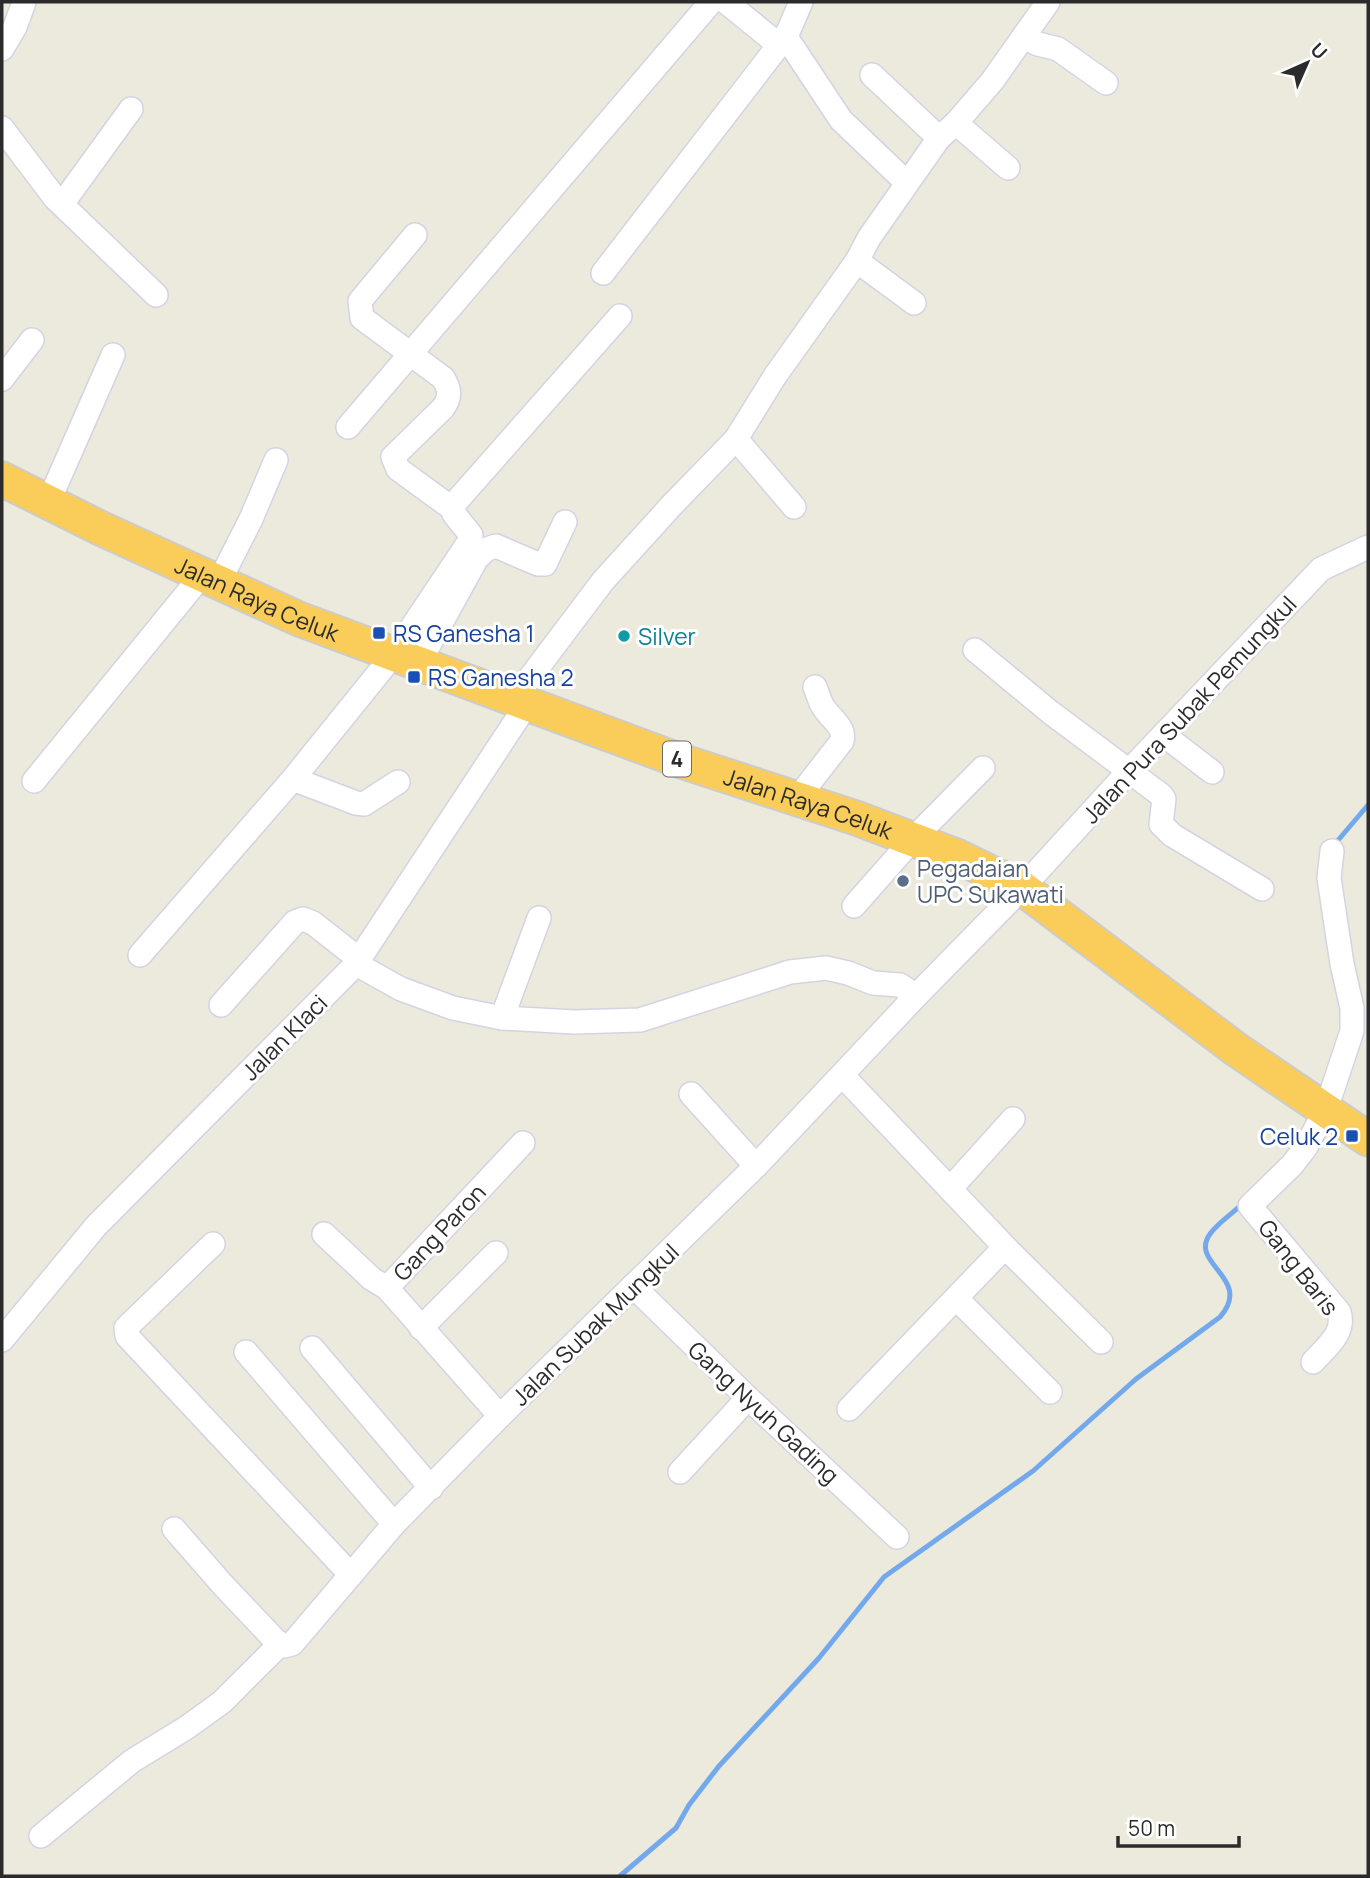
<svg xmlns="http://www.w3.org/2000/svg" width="1370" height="1878" font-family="Manrope,sans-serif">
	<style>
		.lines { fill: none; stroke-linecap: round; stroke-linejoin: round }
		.stream { stroke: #73a9ec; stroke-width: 5 }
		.minor-casing { stroke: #d4d3e3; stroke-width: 26 }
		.highway-casing { stroke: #ccc; stroke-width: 37 }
		.minor { stroke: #fff; stroke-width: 23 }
		.highway { stroke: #facd5b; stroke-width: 33 }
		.transit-dot { fill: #1a4fb4; stroke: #fff; stroke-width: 2.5 }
		.culture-dot { fill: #0f9aa8; stroke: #fff; stroke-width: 2.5 }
		.service-dot { fill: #5c6f8a; stroke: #fff; stroke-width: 2.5 }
		.labels { text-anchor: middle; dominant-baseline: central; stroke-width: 6; stroke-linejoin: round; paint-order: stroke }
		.shield { fill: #fff; stroke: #6b6b6b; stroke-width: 2 }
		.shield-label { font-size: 21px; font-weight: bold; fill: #2b2b2b }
		.street-label { font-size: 23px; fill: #2b2b2b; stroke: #fff }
		.transit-label { font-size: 23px; fill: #164399; stroke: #fff; text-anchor: start }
		.culture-label { font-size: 23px; fill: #0d838f; stroke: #fff; text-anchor: start }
		.service-label { font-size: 23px; fill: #4e5e75; stroke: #fff; text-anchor: start }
	</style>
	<rect width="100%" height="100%" fill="#eceadd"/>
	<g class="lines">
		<g class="stream">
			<polyline points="1334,845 1368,805"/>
			<path d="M 620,1876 L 676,1828 L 689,1805 L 719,1766 L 819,1658 L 884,1577 L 1033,1471 L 1136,1379 L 1220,1317 C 1254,1278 1188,1264 1210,1234 C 1218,1223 1232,1214 1242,1204"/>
		</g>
		<g class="minor-casing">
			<g id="minor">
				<polyline points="726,2 779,45 788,32 801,2"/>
				<polyline points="786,37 841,120 907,183"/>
				<polyline points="1023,37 1038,44 1058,49 1106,83"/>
				<polyline points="2,49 15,27 24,2"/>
				<polyline points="872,75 939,138"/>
				<polyline points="956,123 1008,168"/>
				<polyline points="2,128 55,198 156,295"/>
				<polyline points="62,204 131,109"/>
				<path d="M 415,235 L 360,301 L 362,318 L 443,378 C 450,389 451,397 443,408 L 393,457 L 398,469 L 453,509"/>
				<polyline points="857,261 914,303"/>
				<polyline points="603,273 779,45"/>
				<polyline points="2,379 32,340"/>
				<polyline points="348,427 711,2"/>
				<polyline points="736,439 794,507"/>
				<polyline points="48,503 113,355"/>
				<polyline points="219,582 251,519 276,460"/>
				<polyline points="975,650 1050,712 1161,795 1164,799 1161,824 1172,835 1262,889"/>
				<polyline points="419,663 477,558 487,549 496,546 538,564 545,564 565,522"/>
				<polyline points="514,699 603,581 672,505 736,439 775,376 857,261 869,238 939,138 956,123 993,80 1048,2"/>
				<polyline points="1164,735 1212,772"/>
				<polyline points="293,779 356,803 364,804 398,782"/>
				<polyline points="34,781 202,575"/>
				<path d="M 796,800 L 842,741 C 846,725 827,717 821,703 C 819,698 817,692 815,687"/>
				<polyline points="854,906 912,840 983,768"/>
				<polyline points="140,955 293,779 394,654 469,542 471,535 454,514 454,504 620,316"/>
				<polyline points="356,964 401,989 453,1008 502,1018 574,1022 640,1020 790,972 826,968 848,973 873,983 900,985 916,996"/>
				<polyline points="221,1005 295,922 303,919 313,923 359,959"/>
				<polyline points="502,1018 539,918"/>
				<polyline points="843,1076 1005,1247 1101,1342"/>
				<polyline points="691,1094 756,1166"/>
				<polyline points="950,1189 1013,1119"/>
				<polyline points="324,1234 372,1279 387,1288 500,1416"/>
				<polyline points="213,1244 126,1328 127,1336 351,1575"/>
				<polyline points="633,1286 748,1398 897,1537"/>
				<polyline points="387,1288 523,1143"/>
				<polyline points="957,1299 1050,1392"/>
				<polyline points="421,1328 496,1253"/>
				<polyline points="2,1340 96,1226 356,964 527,704"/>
				<polyline points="312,1348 431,1488"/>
				<polyline points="246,1352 394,1524"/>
				<path d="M 1313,1362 C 1326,1347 1346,1333 1339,1312 L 1250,1206 L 1292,1165 L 1306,1147 L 1326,1109 L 1352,1031 L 1352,1008 L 1342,964 L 1329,878 L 1332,851"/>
				<polyline points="849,1409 1005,1247"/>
				<polyline points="680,1472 748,1398"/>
				<polyline points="174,1529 222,1584 275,1640 284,1646 292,1644 394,1524 500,1416 756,1166 916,996 1022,888 1129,771 1321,569 1368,547"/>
				<polyline points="41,1836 132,1761 186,1728 222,1702 280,1644"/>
			</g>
		</g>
		<g class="highway-casing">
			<g id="highway">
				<path id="s1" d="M 2,479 L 100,528 L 299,619 L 681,761 L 856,818 L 959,857 L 1022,888 L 1237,1050 L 1368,1139"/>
			</g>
		</g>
		<use href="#minor" class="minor"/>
		<use href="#highway" class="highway"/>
	</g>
	<g class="transit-dot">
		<rect x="372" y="626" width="14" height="14" rx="3.5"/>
		<rect x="407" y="670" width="14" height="14" rx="3.5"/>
		<rect x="1345" y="1129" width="14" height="14" rx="3.5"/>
	</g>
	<circle class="culture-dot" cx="624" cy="636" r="7"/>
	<circle class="service-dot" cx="903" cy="881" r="7"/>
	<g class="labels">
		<rect class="shield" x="663" y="741.5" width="28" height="35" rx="5"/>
		<g class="shield-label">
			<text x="677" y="759">4</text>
		</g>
		<g class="street-label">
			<text stroke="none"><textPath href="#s1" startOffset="282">Jalan Raya Celuk</textPath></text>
			<text transform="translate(1189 709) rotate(-47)">Jalan Pura Subak Pemungkul</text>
			<text stroke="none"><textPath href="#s1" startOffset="870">Jalan Raya Celuk</textPath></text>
			<text transform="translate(284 1037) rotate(-45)">Jalan Klaci</text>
			<text transform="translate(439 1232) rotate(-47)">Gang Paron</text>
			<text transform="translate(1299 1267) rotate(52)">Gang Baris</text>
			<text transform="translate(595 1324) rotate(-44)">Jalan Subak Mungkul</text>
			<text transform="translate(764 1412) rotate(43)">Gang Nyuh Gading</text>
		</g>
		<g class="transit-label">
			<text x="393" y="633">RS Ganesha 1</text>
			<text x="428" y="677">RS Ganesha 2</text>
			<text x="1338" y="1136" text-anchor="end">Celuk 2</text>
		</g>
		<g class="culture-label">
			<text x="638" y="636">Silver</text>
		</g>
		<g class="service-label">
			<text x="917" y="868">Pegadaian<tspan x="917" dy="26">UPC Sukawati</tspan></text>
		</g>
	</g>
	<rect width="1370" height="1878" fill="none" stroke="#2b2b2b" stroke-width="7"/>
	<g transform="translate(1307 63) rotate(45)" stroke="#ffffff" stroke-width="5" paint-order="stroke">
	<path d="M0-5L12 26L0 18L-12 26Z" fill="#2b2b2b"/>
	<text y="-10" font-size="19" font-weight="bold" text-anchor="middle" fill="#2b2b2b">U</text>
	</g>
	<path d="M1118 1836v10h121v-10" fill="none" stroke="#2b2b2b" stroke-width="3.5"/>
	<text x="1128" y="1836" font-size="21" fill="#2b2b2b" stroke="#ffffff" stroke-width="5" paint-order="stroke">50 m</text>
</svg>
